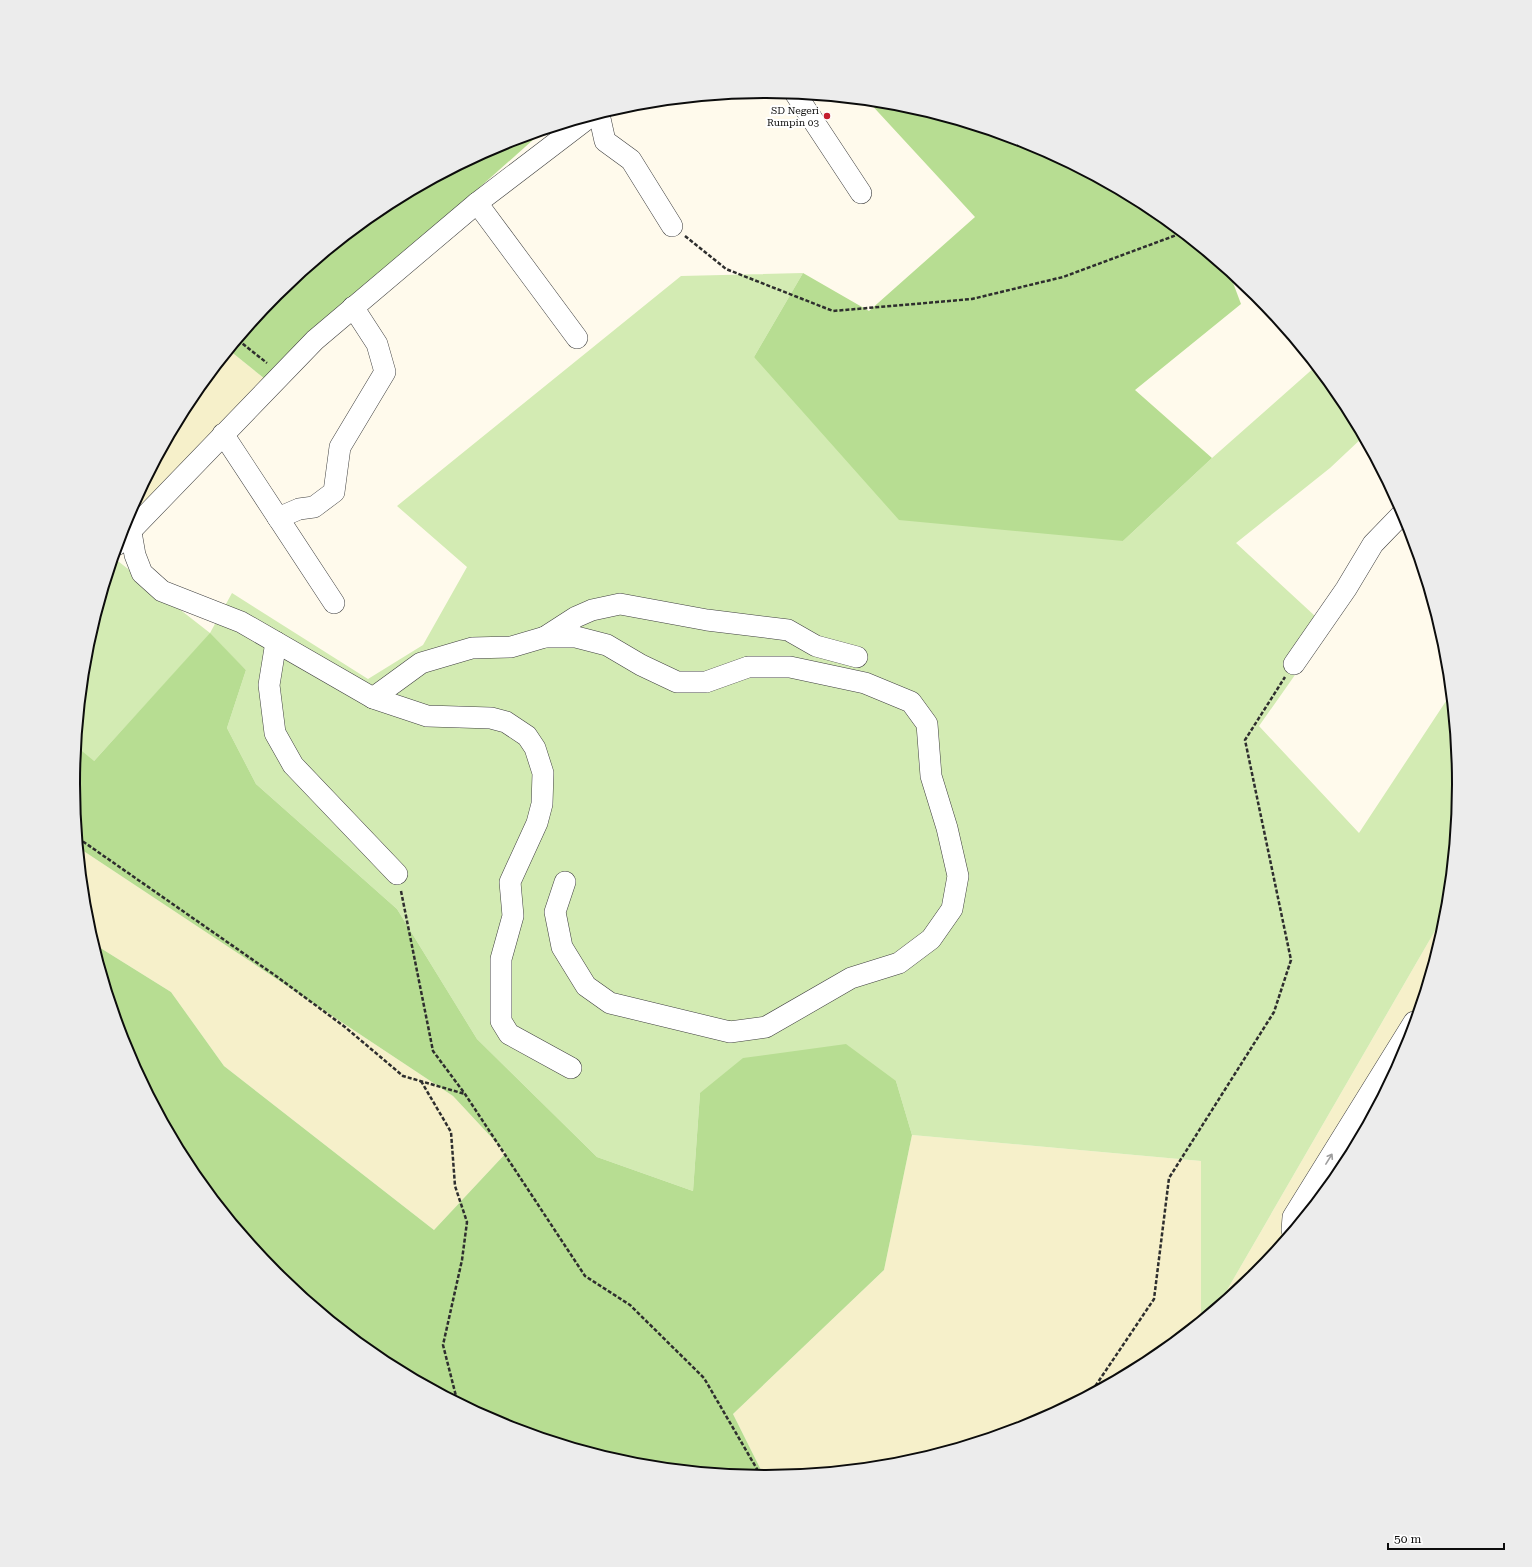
<svg xmlns="http://www.w3.org/2000/svg" width="1532" height="1567" font-family="'Roboto Serif',serif">
	<style>
		.farmland { fill: #f6f0ca }
		.green { fill: #d3ebb3 }
		.forest { fill: #b7dd92 }
		.lines { fill: none; stroke-linecap: round; stroke-linejoin: round }
		.minor-casing { stroke: #3f3f3f; stroke-width: 22 }
		.path { stroke: #2e2e2e; stroke-width: 2.5; stroke-dasharray: 4 2; stroke-linecap: butt }
		.minor { stroke: #fff; stroke-width: 21 }
		.oneway { stroke: #9e9e9e }
		.poi-dot { fill: #c41d2d; stroke: #fff; stroke-width: 1.5 }
		.labels { text-anchor: middle; dominant-baseline: central; stroke-width: 4; stroke-linejoin: round; paint-order: stroke }
		.poi-label { font-size: 10px; fill: #0c0c0c; stroke: #fff; text-anchor: end }
		.rim { fill: none; stroke: #0c0c0c; stroke-width: 2 }
	</style>
	<rect width="100%" height="100%" fill="#fffaec"/>
	<g class="farmland">
		<polygon points="229,350 265,379 122,529 126,518 190,398"/>
		<polygon points="79,848 453,1096 506,1153 434,1230 224,1066 171,992 94,944 86,918"/>
		<polygon points="1447,910 1446,919 1406,1049 1342,1169 1256,1274 1219,1304"/>
		<polygon points="912,1135 1201,1161 1201,1319 1151,1360 1031,1424 901,1463 764,1476 733,1414 884,1270"/>
	</g>
	<polygon class="green" points="803,273 754,357 1123,541 1212,458 1316,366 1342,399 1363,437 1330,468 1236,543 1328,628 1259,726 1359,833 1450,695 1459,784 1447,910 1219,1304 1201,1319 1201,1161 912,1135 896,1081 700,1093 693,1191 597,1157 477,1039 397,909 256,784 227,728 246,670 210,634 93,762 77,747 86,648 114,558 210,633 232,593 368,679 423,645 467,567 397,506 681,276"/>
	<g class="forest">
		<polygon points="867,100 901,104 1031,143 1151,207 1229,272 1241,304 1135,390 1212,458 1123,541 899,520 754,357 803,273 869,311 975,217"/>
		<polygon points="544,130 265,379 229,350 276,293 381,207 501,143"/>
		<polygon points="210,633 246,670 227,728 256,784 397,909 477,1039 597,1157 693,1191 700,1093 743,1058 846,1044 896,1081 912,1135 884,1270 733,1414 764,1476 631,1463 501,1424 381,1360 276,1273 190,1168 126,1048 94,944 171,992 224,1066 434,1230 506,1153 453,1096 79,848 73,783 77,747 94,761"/>
	</g>
	<g class="lines">
		<g class="minor-casing">
			<g id="minor">
				<polyline points="795,93 861,193"/>
				<polyline points="599,114 605,141 631,160 672,226"/>
				<polyline points="477,203 577,338"/>
				<polyline points="223,434 334,603"/>
				<polyline points="278,518 299,509 314,507 334,492 340,447 385,372 377,344 353,307"/>
				<polyline points="131,532 135,555 142,573 162,591 241,622 373,698 427,716 491,718 506,722 527,736 535,748 543,773 542,804 537,823 510,882 513,916 501,959 501,1021 509,1034 571,1068"/>
				<polyline points="118,544 315,340 477,203 591,116"/>
				<polyline points="545,637 576,617 592,610 620,604 707,620 788,630 816,646 857,657"/>
				<polyline points="276,642 269,685 275,733 293,765 397,874"/>
				<polyline points="1294,664 1346,589 1373,544 1403,513"/>
				<polyline points="373,698 421,663 472,648 511,647 545,637 576,637 607,645 641,665 677,682 706,682 748,667 790,667 865,683 911,702 927,724 931,776 947,828 958,876 952,909 931,939 899,963 851,978 766,1027 730,1032 610,1003 586,986 562,947 555,912 565,882"/>
				<polyline points="1292,1230 1293,1217 1414,1022"/>
			</g>
		</g>
		<g class="path">
			<polyline points="685,236 726,269 833,311 972,299 1063,277 1182,233"/>
			<polyline points="238,340 267,363"/>
			<polyline points="78,838 276,976 345,1027 403,1076 465,1094"/>
			<polyline points="401,891 433,1051 465,1094 585,1276 630,1305 704,1378 761,1476"/>
			<polyline points="421,1081 451,1132 455,1186 467,1222 462,1260 443,1345 457,1400"/>
			<polyline points="1092,1391 1154,1299 1169,1178 1274,1012 1291,960 1245,740 1285,677"/>
		</g>
		<use href="#minor" class="minor"/>
	</g>
	<defs><path id="oneway-shaft" d="M-6 0H5M1.5-3L5.5 0L1.5 3" fill="none" stroke-width="1.6" stroke-linecap="round" stroke-linejoin="round"/></defs>
	<use class="oneway" href="#oneway-shaft" transform="translate(1329 1159) rotate(-58)"/>
	<circle class="poi-dot" cx="827" cy="116" r="4"/>
	<g class="labels">
		<g class="poi-label">
			<text x="819" y="110">SD Negeri<tspan x="819" dy="12">Rumpin 03</tspan></text>
		</g>
	</g>
	<path d="M0 0H1532V1567H0ZM80 784a686 686 0 1 1 1372 0a686 686 0 1 1-1372 0Z" fill="#ececec" fill-rule="evenodd"/>
	<path class="rim" d="M80 784a686 686 0 1 1 1372 0a686 686 0 1 1-1372 0Z"/>
	<path d="M1388 1543v6h116v-6" fill="none" stroke="#0c0c0c" stroke-width="2"/>
	<text x="1394" y="1543" font-size="12" fill="#0c0c0c" stroke="#ffffff" stroke-width="3" paint-order="stroke">50 m</text>
</svg>
